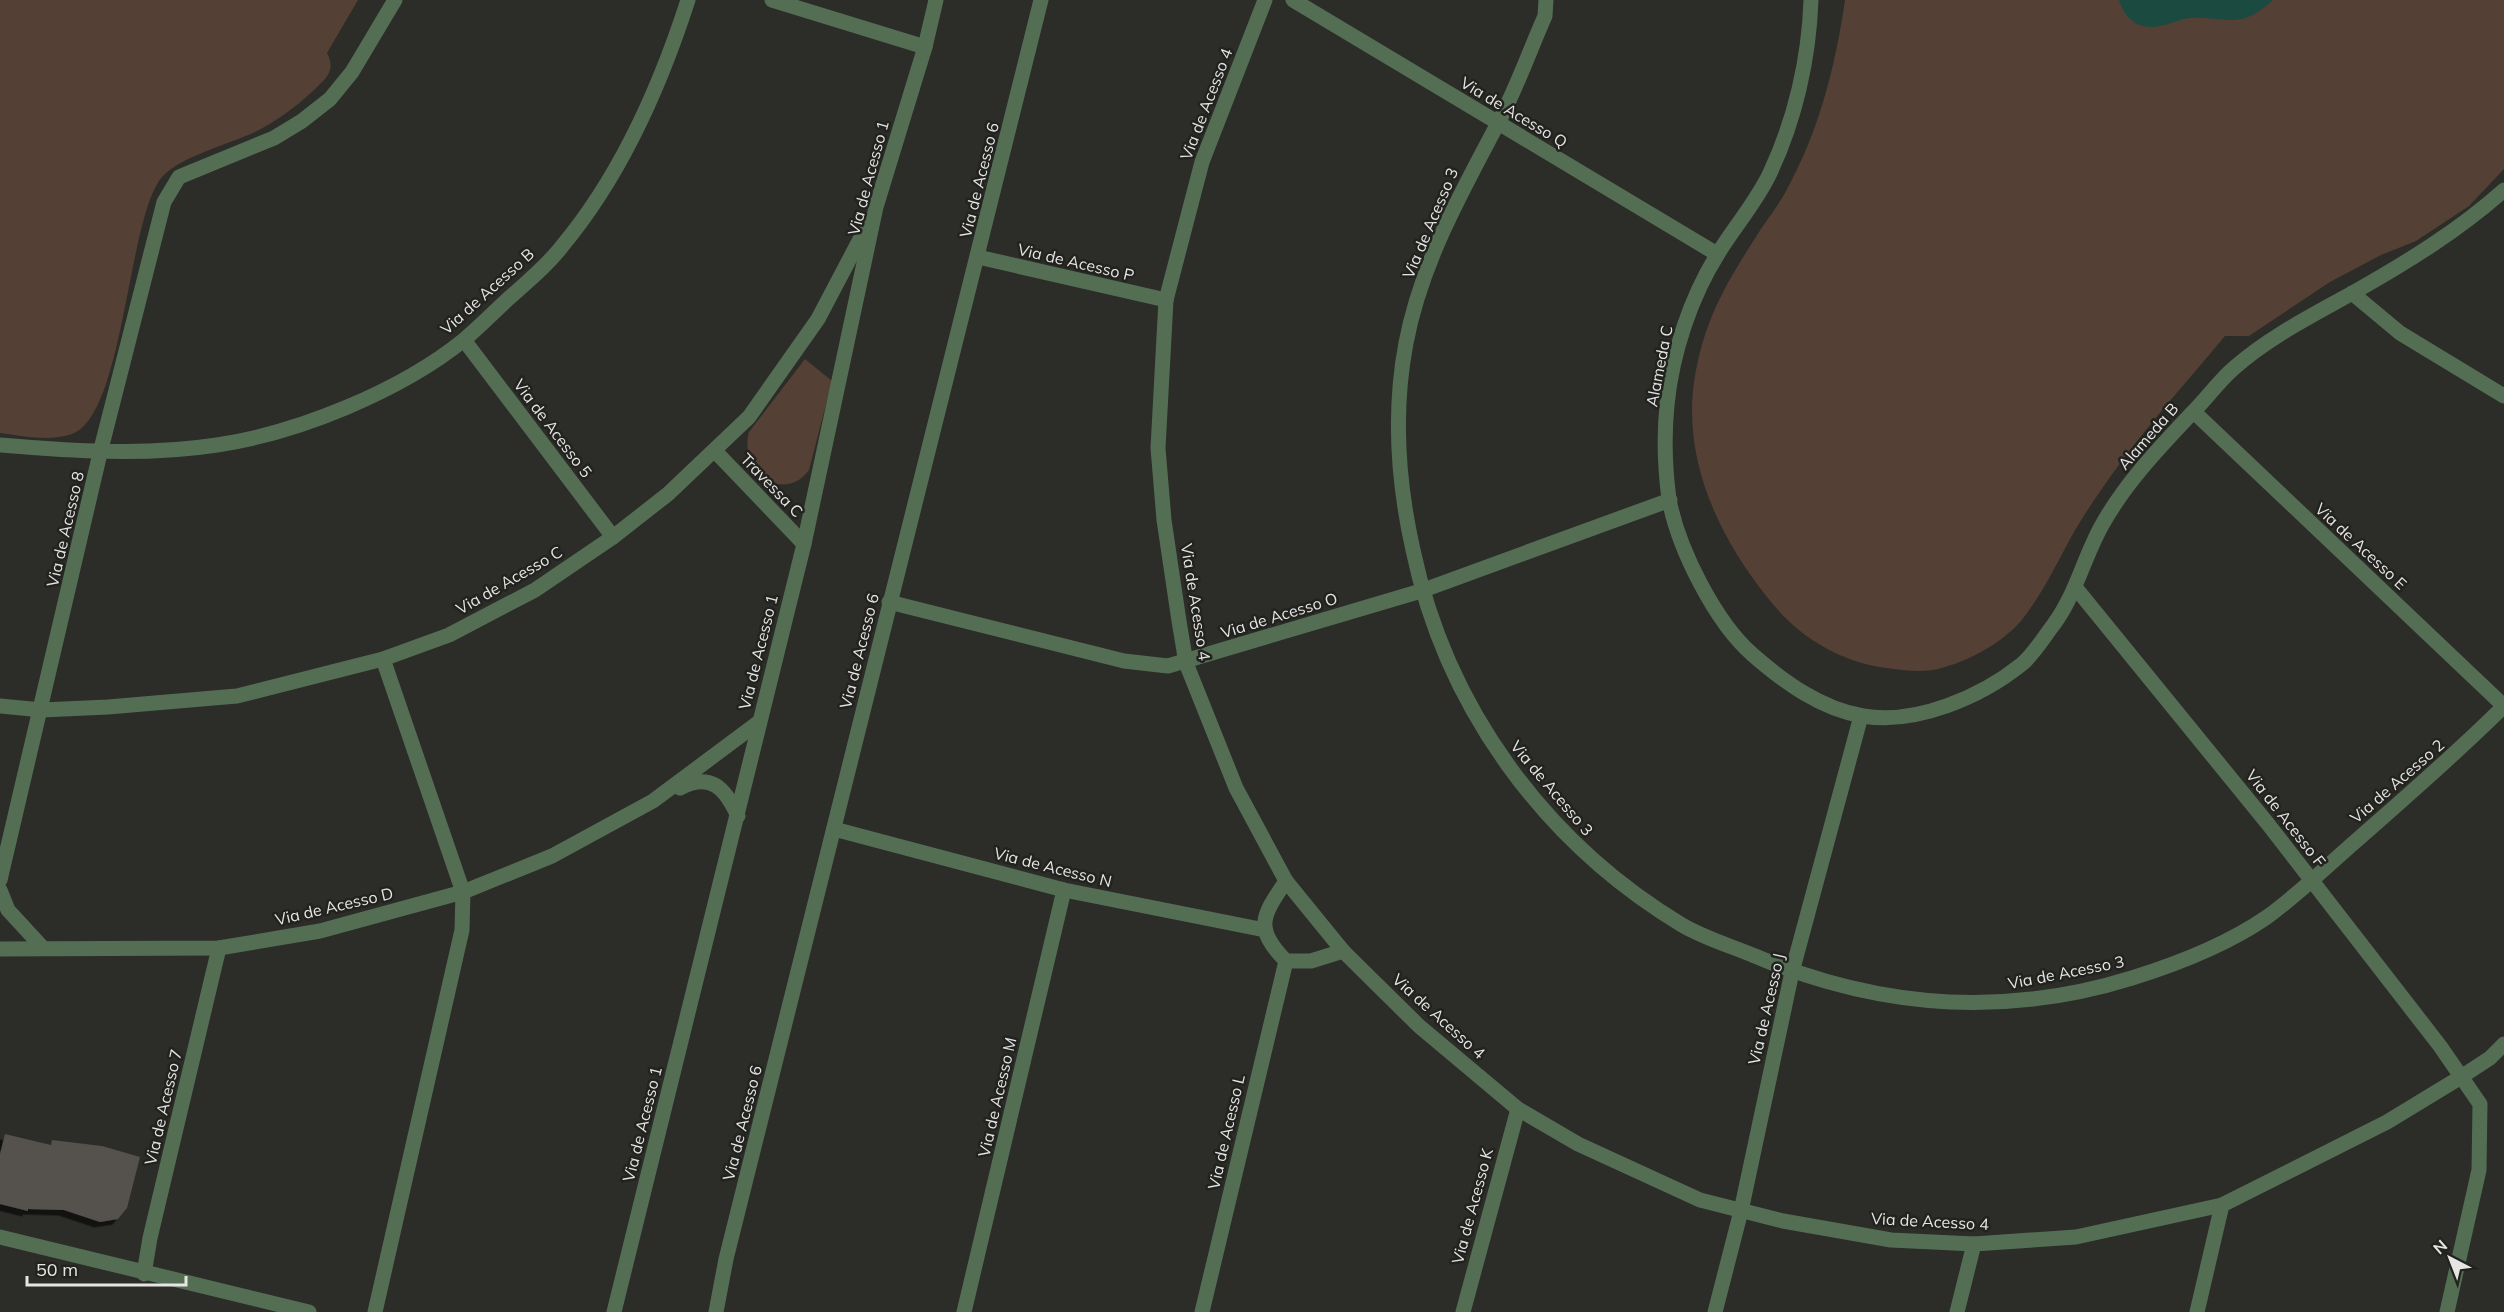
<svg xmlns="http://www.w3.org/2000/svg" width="2504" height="1312" font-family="Mulish,sans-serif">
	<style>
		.green { fill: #544035 }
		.water { fill: #1b4a40 }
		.building { fill: #54514d; filter: url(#shadow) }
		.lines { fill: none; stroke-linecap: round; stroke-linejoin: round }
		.street { stroke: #546e54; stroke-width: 15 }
		.labels { text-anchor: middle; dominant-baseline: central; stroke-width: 5; stroke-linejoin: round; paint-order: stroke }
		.street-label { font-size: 16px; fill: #e5e5e3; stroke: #22231f }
	</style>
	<defs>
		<filter id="shadow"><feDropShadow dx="-5.5" dy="5.5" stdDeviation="0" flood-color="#0009"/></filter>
	</defs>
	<rect width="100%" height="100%" fill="#2c2c28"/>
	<g class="green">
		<path d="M 0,0 L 358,0 L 327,53 C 336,71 327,77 314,90 C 296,107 277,121 255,132 C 230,144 174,158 159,181 C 127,229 123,416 72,434 C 50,442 23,436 0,433 Z"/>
		<path d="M 1845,0 L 2504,0 L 2504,169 L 2469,206 L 2416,241 L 2381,255 L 2330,282 L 2249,336 L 2225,336 C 2190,378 2154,418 2121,462 C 2105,484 2088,508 2074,532 C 2058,561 2042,595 2021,621 C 2001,644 1967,662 1938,669 C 1922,673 1902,670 1886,668 C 1838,661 1797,636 1767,597 C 1719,537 1683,461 1694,382 C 1703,324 1723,288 1754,240 C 1764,223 1777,208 1786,191 C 1819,131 1835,68 1845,0 Z"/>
		<path d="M 805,359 L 832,381 L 809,470 C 801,481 791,486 777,484 C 758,470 742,457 749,432 Z"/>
	</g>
	<path class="water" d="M 2119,0 L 2273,0 C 2266,7 2251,18 2241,19 C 2222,23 2200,14 2180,20 C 2168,24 2157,29 2143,26 C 2130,23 2123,12 2119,0 Z"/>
	<polygon class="building" points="5,1134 51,1145 52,1140 102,1146 140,1157 127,1208 118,1219 100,1222 64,1210 28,1209 28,1211 0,1204 0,1154"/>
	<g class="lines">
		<g class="street">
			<polyline points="772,0 925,47"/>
			<polyline points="1265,0 1202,162 1166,300 1158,448 1164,520 1179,621 1186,663 1236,788 1286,881 1343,951 1419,1026 1518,1109 1578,1144 1700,1200 1783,1221 1891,1240 1974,1244 2076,1237 2222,1205 2387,1122 2461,1077 2490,1058 2504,1044"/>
			<polyline points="1293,0 1717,254"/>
			<path d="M 1546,0 L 1545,16 C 1529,52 1516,90 1497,125 C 1460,195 1421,264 1406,343 C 1393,411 1398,483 1413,550 C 1446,707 1544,842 1682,925 C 1704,938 1731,946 1755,956 C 1878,1008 2003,1018 2132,978 C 2177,964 2228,944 2267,917 C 2299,894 2328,865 2357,840 C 2407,796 2457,753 2504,706 L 2194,412"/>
			<path d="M 1811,0 C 1809,59 1795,120 1770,173 C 1757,201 1735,226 1719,252 C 1691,296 1672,353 1667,405 C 1664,435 1665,469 1669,499 C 1678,548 1715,622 1753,655 C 1784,682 1821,709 1863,716 C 1916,725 1981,697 2022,664 C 2034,654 2044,637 2054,624 C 2076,594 2084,557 2102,525 C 2126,482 2160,447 2193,412 C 2207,398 2219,381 2234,368 C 2270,336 2315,314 2356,291 C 2409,261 2459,230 2504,190"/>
			<polyline points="978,257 1166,300"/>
			<polyline points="2352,293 2400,333 2504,396"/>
			<polyline points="464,340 613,537"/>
			<path d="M 0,445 C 71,451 146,456 217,445 C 298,433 401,391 465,339 C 480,326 494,312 508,299 C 527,282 548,265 563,245 C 622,174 660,87 688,0"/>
			<polyline points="715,451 804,544"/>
			<polyline points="2075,587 2268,824 2440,1046 2480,1104 2479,1170 2447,1312"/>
			<polyline points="889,602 1124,661 1168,666 1421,591 1670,500"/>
			<polyline points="0,706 42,710 108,707 237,696 383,659 449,635 535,590 613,537 668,494 749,417 818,319 868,224"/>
			<path d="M 680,788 C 711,772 725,788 738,816"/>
			<polyline points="834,829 1064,890 1265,930"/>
			<polyline points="0,880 101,449 164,202 179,177 274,138 302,121 330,99 352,72 395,0"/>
			<path d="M 1286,881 C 1263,915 1253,928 1286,961 L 1311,961 L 1343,951"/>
			<polyline points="0,890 8,910 43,948"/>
			<polyline points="0,949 219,948 320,931 463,892 552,856 653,801 759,722"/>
			<polyline points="0,1237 309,1312"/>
			<polyline points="144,1274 150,1238 219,948"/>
			<polyline points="375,1312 462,930 463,892 383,659"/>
			<polyline points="614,1312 804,544 876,207 925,47 936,0"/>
			<polyline points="716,1312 726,1259 1041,0"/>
			<polyline points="964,1312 1064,890"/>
			<polyline points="1202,1312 1286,961"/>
			<polyline points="1463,1312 1518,1109"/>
			<polyline points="1715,1312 1741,1211 1792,972 1861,716"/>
			<polyline points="1957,1312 1974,1244"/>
			<polyline points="2197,1312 2222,1205"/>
		</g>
	</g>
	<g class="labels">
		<g class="street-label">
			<text transform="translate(1206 104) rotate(-69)">Via de Acesso 4</text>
			<text transform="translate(1514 112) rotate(31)">Via de Acesso Q</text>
			<text transform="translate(868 178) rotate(-75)">Via de Acesso 1</text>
			<text transform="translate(979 180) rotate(-76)">Via de Acesso 6</text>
			<text transform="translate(1430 223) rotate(-67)">Via de Acesso 3</text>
			<text transform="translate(1076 262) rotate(13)">Via de Acesso P</text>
			<text transform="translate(487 291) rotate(-42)">Via de Acesso B</text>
			<text transform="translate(1659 366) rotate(-79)">Alameda C</text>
			<text transform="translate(553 428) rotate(53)">Via de Acesso 5</text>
			<text transform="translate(2148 436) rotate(-49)">Alameda B</text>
			<text transform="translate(772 485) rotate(46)">Travessa C</text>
			<text transform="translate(65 529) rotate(-77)">Via de Acesso 8</text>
			<text transform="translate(2361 546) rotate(43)">Via de Acesso E</text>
			<text transform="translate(509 580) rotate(-30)">Via de Acesso C</text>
			<text transform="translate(1196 602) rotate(81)">Via de Acesso 4</text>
			<text transform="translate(1279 615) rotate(-17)">Via de Acesso O</text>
			<text transform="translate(859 651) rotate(-76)">Via de Acesso 6</text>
			<text transform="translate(758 652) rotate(-76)">Via de Acesso 1</text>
			<text transform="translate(2397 781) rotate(-41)">Via de Acesso 2</text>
			<text transform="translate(1552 788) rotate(50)">Via de Acesso 3</text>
			<text transform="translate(2286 818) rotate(52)">Via de Acesso F</text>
			<text transform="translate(1053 867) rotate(14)">Via de Acesso N</text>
			<text transform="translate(334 906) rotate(-13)">Via de Acesso D</text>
			<text transform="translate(2066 972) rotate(-11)">Via de Acesso 3</text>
			<text transform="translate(1766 1009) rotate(-77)">Via de Acesso J</text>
			<text transform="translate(1439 1016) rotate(42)">Via de Acesso 4</text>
			<text transform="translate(997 1097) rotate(-77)">Via de Acesso M</text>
			<text transform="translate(163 1107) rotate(-77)">Via de Acesso 7</text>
			<text transform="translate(742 1123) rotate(-76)">Via de Acesso 6</text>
			<text transform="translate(642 1124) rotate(-76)">Via de Acesso 1</text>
			<text transform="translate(1226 1132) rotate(-77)">Via de Acesso L</text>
			<text transform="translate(1472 1206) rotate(-75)">Via de Acesso K</text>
			<text transform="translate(1930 1221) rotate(3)">Via de Acesso 4</text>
		</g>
	</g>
	<g transform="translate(2450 1258) rotate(318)" stroke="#22231f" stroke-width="4.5" paint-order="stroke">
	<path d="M0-4.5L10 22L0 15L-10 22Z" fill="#e5e5e3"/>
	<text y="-9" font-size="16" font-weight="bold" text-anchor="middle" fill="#e5e5e3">N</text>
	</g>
	<path d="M27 1276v9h159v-9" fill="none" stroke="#e5e5e3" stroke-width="3"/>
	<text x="36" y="1276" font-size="18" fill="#e5e5e3" stroke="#22231f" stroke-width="4.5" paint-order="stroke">50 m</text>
</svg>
